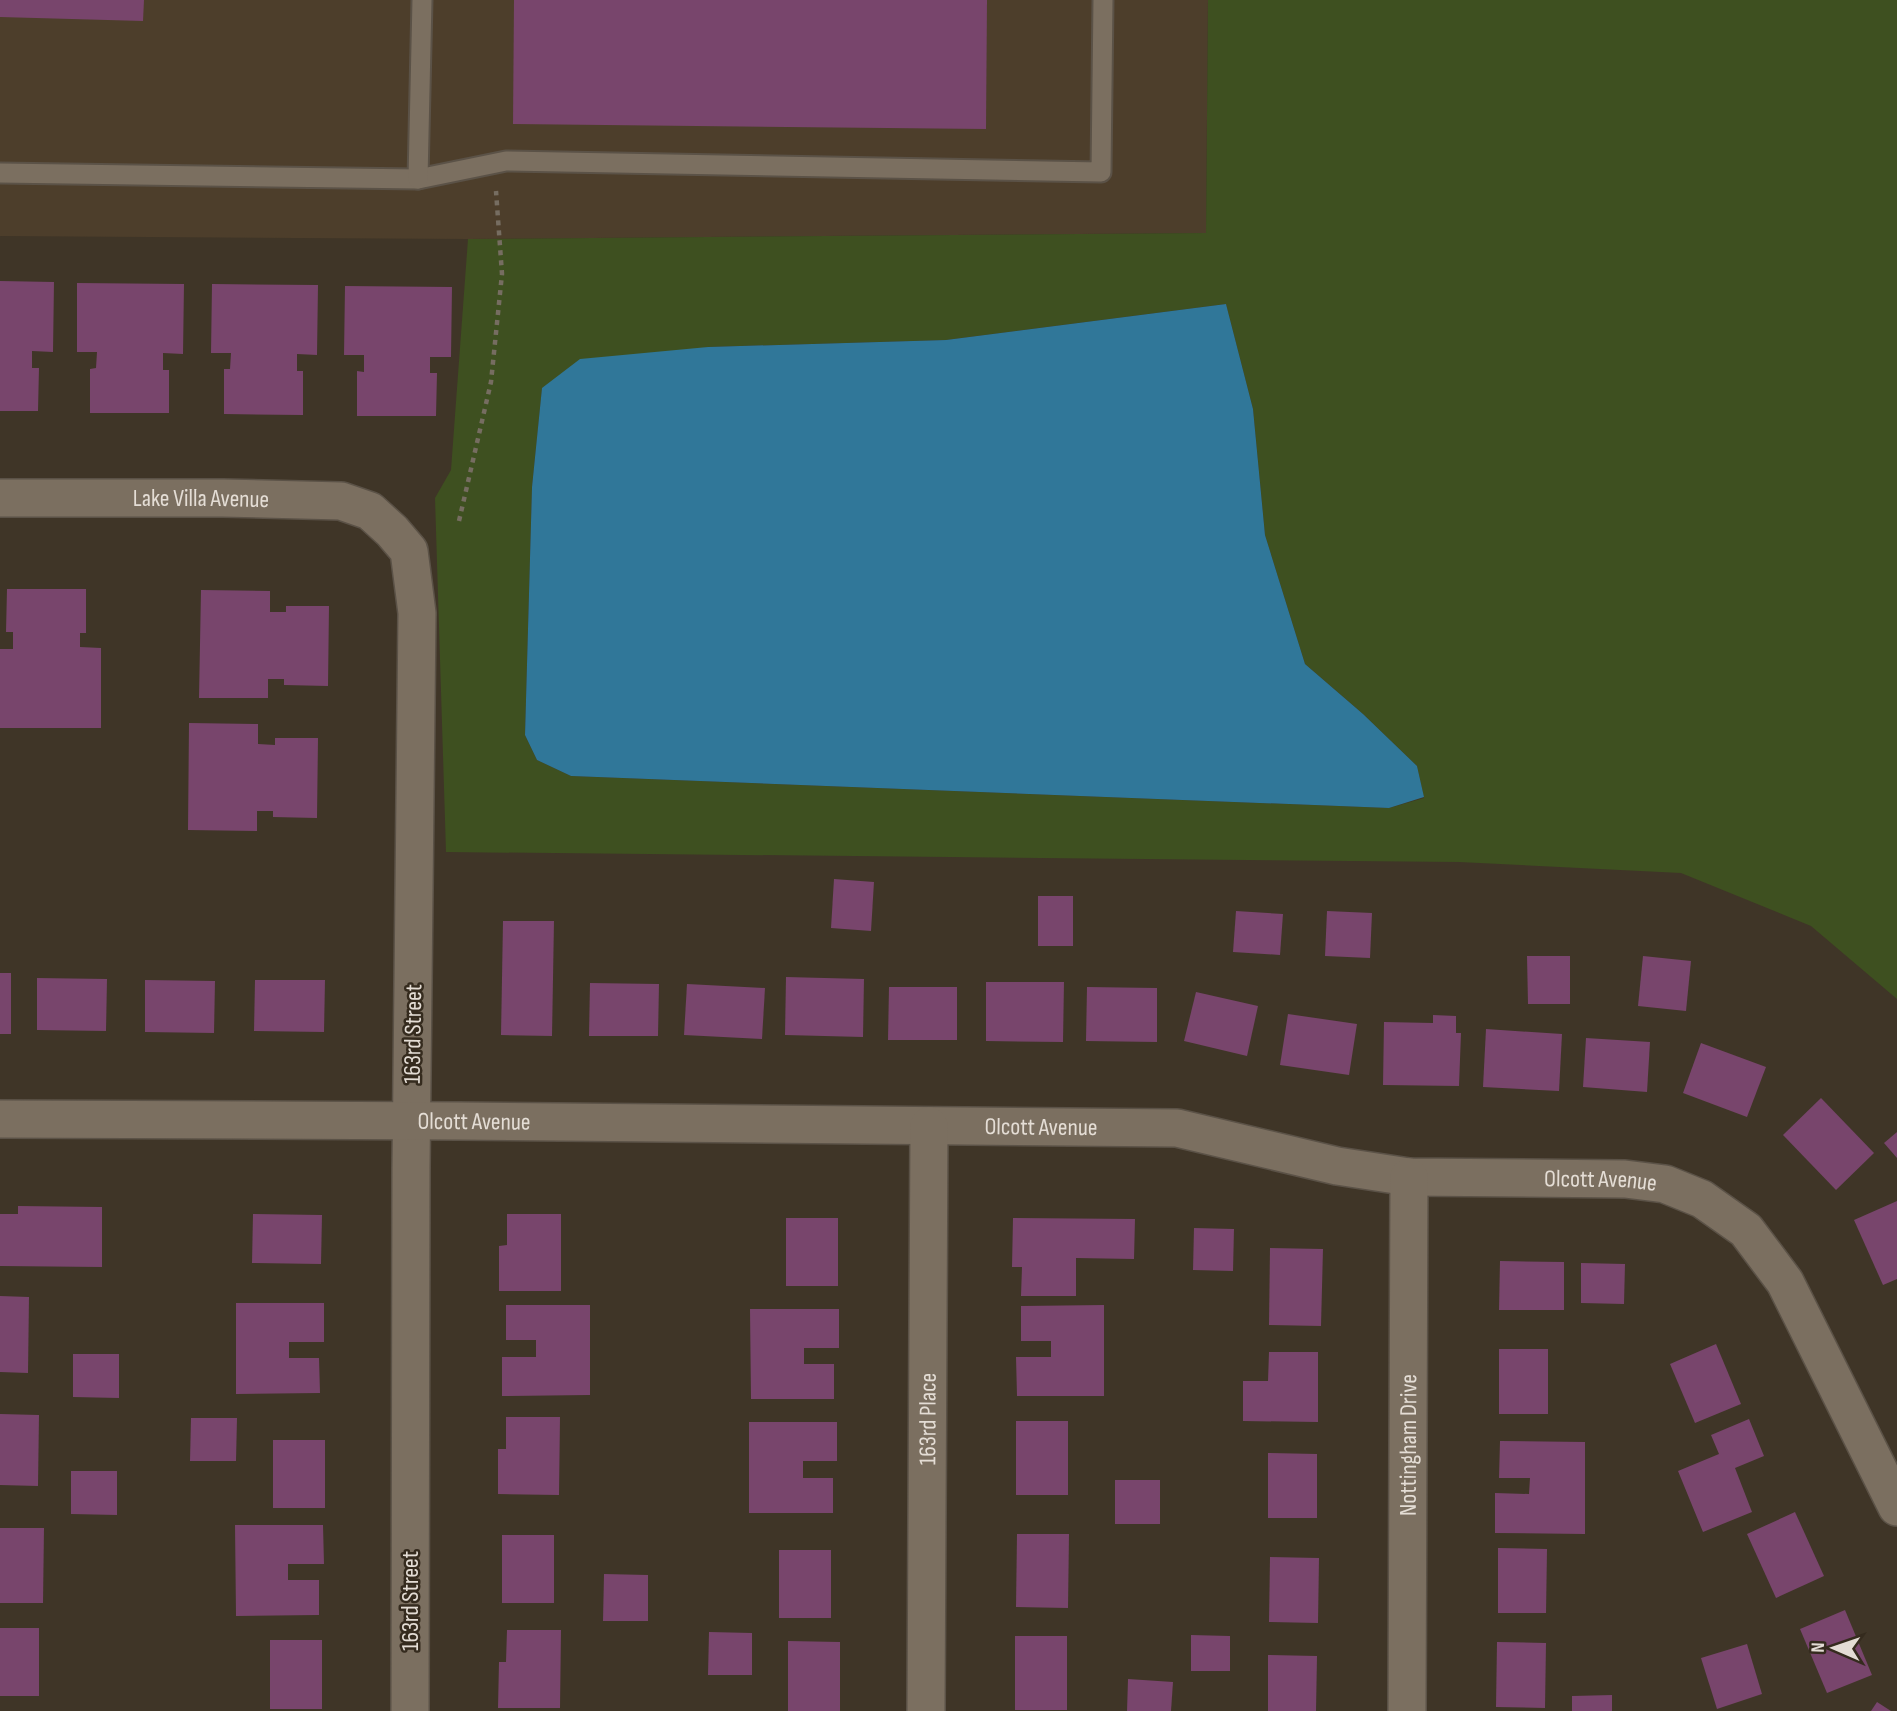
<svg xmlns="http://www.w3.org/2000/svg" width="1897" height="1711" font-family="'Sofia Sans Condensed',sans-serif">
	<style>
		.built { fill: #4d3e2b }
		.green { fill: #3e5020; fill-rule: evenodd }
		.water { fill: #307799 }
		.building { fill: #78456c }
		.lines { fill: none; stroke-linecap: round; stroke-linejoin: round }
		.lane-casing { stroke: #5b5247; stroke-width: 23 }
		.street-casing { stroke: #5b5247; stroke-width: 40 }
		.path { stroke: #766d61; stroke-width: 4.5; stroke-dasharray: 5 5; stroke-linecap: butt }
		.lane { stroke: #7b6f60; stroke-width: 19 }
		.street { stroke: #7b6f60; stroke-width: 37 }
		.labels { text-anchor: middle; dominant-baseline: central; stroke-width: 5; stroke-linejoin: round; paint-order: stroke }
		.street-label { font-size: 24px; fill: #e4ddd5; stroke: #352b1e }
	</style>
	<rect width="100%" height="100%" fill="#3f3527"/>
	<polygon class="built" points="0,0 1208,0 1206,233 468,239 0,236"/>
	<path class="green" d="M 1208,0 L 1897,0 L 1897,999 L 1811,926 L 1681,873 L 1459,862 L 446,852 L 435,498 L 451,470 L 468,239 L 1206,233 ZM 1226,304 L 1253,409 L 1265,535 L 1305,664 L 1363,714 L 1417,766 L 1424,798 L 1389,808 L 571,776 L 537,760 L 525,735 L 532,487 L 542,389 L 708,347 L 946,340 Z"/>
	<polygon class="water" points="1226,304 1253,409 1265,535 1305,664 1363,714 1417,766 1424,797 1389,808 571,776 537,760 525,735 532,487 542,388 580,359 708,347 946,340"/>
	<g class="building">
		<polygon points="0,0 144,0 143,21 0,17"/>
		<polygon points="514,0 987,0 986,129 513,124"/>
		<polygon points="0,281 54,282 53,352 32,351 32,368 39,368 38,411 0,411"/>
		<polygon points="77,283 184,284 183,354 163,353 163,370 169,370 169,413 90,413 90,369 96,368 97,352 77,352"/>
		<polygon points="212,284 318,285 317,355 297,354 297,371 303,371 303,415 224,414 224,369 230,369 231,353 211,353"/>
		<polygon points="345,286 452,287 451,357 430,357 430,373 437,373 436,416 357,416 357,371 364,372 364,355 344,355"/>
		<polygon points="7,589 86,589 86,633 80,633 80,647 101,648 101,728 0,728 0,649 13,649 13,632 6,632"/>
		<polygon points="201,590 270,591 270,612 286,612 286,606 329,606 328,686 284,685 284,679 268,679 268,698 199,698"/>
		<polygon points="189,723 258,724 258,744 275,745 275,738 318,738 317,818 273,817 273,811 257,811 257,831 188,830"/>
		<polygon points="834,879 874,882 871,931 831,928"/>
		<rect x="1038" y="896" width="35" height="50"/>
		<polygon points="1236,911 1283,914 1280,955 1233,952"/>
		<polygon points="1327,911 1372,913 1370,958 1325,956"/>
		<polygon points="503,921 554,921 552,1036 501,1035"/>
		<polygon points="1527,956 1570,956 1570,1004 1528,1004"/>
		<polygon points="1643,956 1691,961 1686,1011 1638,1006"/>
		<rect x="0" y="973" width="11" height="61"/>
		<polygon points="786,977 864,979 863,1037 785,1035"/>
		<polygon points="37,978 107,979 106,1031 37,1030"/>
		<polygon points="145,980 215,981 214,1033 145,1032"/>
		<polygon points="255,980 325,980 324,1032 254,1031"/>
		<polygon points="986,982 1064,982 1063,1042 986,1041"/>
		<polygon points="590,983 659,984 658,1036 589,1036"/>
		<polygon points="687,984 765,988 762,1039 684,1035"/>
		<polygon points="889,987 957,987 957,1040 888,1040"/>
		<polygon points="1087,987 1157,988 1157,1042 1086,1041"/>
		<polygon points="1196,992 1258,1006 1247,1056 1184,1041"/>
		<polygon points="1288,1014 1357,1024 1349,1075 1280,1065"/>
		<polygon points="1433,1015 1456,1016 1456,1033 1461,1033 1459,1086 1383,1085 1384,1022 1433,1023"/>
		<polygon points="1486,1029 1562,1034 1559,1091 1483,1087"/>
		<polygon points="1586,1038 1650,1042 1647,1092 1583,1087"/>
		<polygon points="1701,1043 1766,1067 1747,1117 1683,1093"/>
		<polygon points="1821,1098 1874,1153 1836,1190 1783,1135"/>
		<polygon points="1897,1132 1897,1158 1884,1143"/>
		<polygon points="1897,1201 1897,1279 1883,1285 1854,1220"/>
		<polygon points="18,1206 102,1207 102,1267 0,1266 0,1214 18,1214"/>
		<polygon points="253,1214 322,1215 321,1264 252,1263"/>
		<polygon points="507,1214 561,1214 561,1291 499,1291 499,1246 507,1245"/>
		<rect x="786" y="1218" width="52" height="68"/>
		<polygon points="1013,1218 1135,1219 1134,1259 1076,1258 1076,1296 1021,1296 1022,1267 1012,1267"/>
		<polygon points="1194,1228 1234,1229 1233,1271 1193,1270"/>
		<polygon points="1270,1248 1323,1249 1321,1326 1269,1325"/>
		<polygon points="1500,1261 1564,1262 1564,1310 1499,1310"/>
		<polygon points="1581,1263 1625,1264 1624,1304 1581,1303"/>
		<polygon points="0,1296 29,1297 28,1373 0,1372"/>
		<polygon points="236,1303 324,1303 324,1342 289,1342 289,1358 319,1358 320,1393 236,1394"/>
		<polygon points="506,1305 590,1305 590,1395 502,1396 502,1357 536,1357 536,1340 506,1340"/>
		<polygon points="1104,1305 1104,1396 1017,1396 1016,1357 1051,1357 1051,1341 1021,1341 1021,1306"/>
		<polygon points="750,1309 839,1309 839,1348 804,1348 804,1364 834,1364 834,1399 751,1399"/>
		<polygon points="1716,1344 1741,1404 1695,1423 1670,1364"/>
		<rect x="1499" y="1349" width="49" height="65"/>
		<polygon points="1269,1352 1318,1352 1318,1422 1243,1421 1243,1381 1268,1381"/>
		<polygon points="73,1354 119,1354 119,1398 73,1397"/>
		<polygon points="0,1414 39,1415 38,1486 0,1485"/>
		<polygon points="506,1417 560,1417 559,1495 498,1494 498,1449 506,1449"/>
		<polygon points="191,1418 237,1418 236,1461 190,1461"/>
		<polygon points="1749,1419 1764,1456 1735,1468 1752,1512 1703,1532 1678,1471 1719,1454 1711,1435"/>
		<rect x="1016" y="1421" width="52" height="74"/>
		<polygon points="749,1422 837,1422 837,1461 803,1461 803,1478 833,1478 833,1513 749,1513"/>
		<rect x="273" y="1440" width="52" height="68"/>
		<polygon points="1500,1441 1585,1442 1585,1534 1495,1533 1495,1493 1529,1494 1530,1478 1499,1478"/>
		<polygon points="1268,1453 1317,1454 1317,1518 1268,1518"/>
		<polygon points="71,1471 117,1471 117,1515 71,1514"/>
		<rect x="1115" y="1480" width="45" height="44"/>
		<polygon points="1795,1512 1824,1576 1776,1598 1747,1534"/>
		<polygon points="235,1525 323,1525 324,1564 288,1564 288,1580 319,1580 319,1615 236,1616"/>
		<polygon points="0,1528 44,1528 43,1603 0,1603"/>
		<polygon points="1017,1534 1069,1534 1068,1608 1016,1607"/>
		<rect x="502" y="1535" width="52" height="68"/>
		<polygon points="1498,1548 1547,1549 1546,1613 1498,1613"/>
		<rect x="779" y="1550" width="52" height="68"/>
		<polygon points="1270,1557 1319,1558 1318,1623 1269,1622"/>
		<polygon points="604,1574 648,1575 648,1621 603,1621"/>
		<polygon points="1845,1610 1872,1675 1827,1693 1800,1629"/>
		<rect x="0" y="1628" width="39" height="68"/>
		<polygon points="507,1630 561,1630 560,1708 498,1708 499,1662 506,1662"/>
		<polygon points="709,1632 752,1633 752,1675 708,1675"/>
		<polygon points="1191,1635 1230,1636 1230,1671 1191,1671"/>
		<rect x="1015" y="1636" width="52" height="74"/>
		<rect x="270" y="1640" width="52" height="69"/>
		<polygon points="788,1641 840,1642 840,1711 788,1711"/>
		<polygon points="1497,1642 1546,1643 1545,1708 1496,1707"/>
		<polygon points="1747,1644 1762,1694 1717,1709 1701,1658"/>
		<polygon points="1268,1655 1317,1656 1316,1711 1268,1711"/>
		<polygon points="1128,1679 1173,1682 1171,1711 1127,1711"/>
		<polygon points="1612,1695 1612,1711 1572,1711 1572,1696"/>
		<polygon points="1877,1702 1891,1711 1871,1711"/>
	</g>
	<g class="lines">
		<g class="lane-casing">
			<g id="lane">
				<polyline points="0,173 418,179 506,161 1101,172 1103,0"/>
				<polyline points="418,179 422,0"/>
			</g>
		</g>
		<g class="street-casing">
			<g id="street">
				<path id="s1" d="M 0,498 L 223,498 L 341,501 L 370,511 L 392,531 L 409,551 L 417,613 L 411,1168 L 410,1711"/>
				<path id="s2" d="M 0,1119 L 458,1121 L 1177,1128 L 1337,1166 L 1409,1177 L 1625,1179 L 1665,1184 L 1702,1199 L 1746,1230 L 1785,1282 L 1897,1507"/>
				<path id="s3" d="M 926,1711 L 929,1126"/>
				<path id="s4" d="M 1407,1711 L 1409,1177"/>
			</g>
		</g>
		<polyline class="path" points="459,521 491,382 502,274 496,191"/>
		<use href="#lane" class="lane"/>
		<use href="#street" class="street"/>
	</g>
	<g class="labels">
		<g class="street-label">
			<text stroke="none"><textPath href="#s1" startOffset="201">Lake Villa Avenue</textPath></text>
			<text transform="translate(413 1034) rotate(-89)">163rd Street</text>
			<text stroke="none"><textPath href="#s2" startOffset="474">Olcott Avenue</textPath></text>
			<text stroke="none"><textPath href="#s2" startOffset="1041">Olcott Avenue</textPath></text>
			<text stroke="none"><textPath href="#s2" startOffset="1606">Olcott Avenue</textPath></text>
			<text stroke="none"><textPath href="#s3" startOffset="292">163rd Place</textPath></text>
			<text stroke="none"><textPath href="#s4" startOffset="266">Nottingham Drive</textPath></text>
			<text transform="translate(410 1601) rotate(-90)">163rd Street</text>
		</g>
	</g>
	<g transform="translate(1834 1648) rotate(272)" stroke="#352b1e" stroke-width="5" paint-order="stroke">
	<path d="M0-5L12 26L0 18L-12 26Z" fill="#e4ddd5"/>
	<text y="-10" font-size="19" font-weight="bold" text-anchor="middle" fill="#e4ddd5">N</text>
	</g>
</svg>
